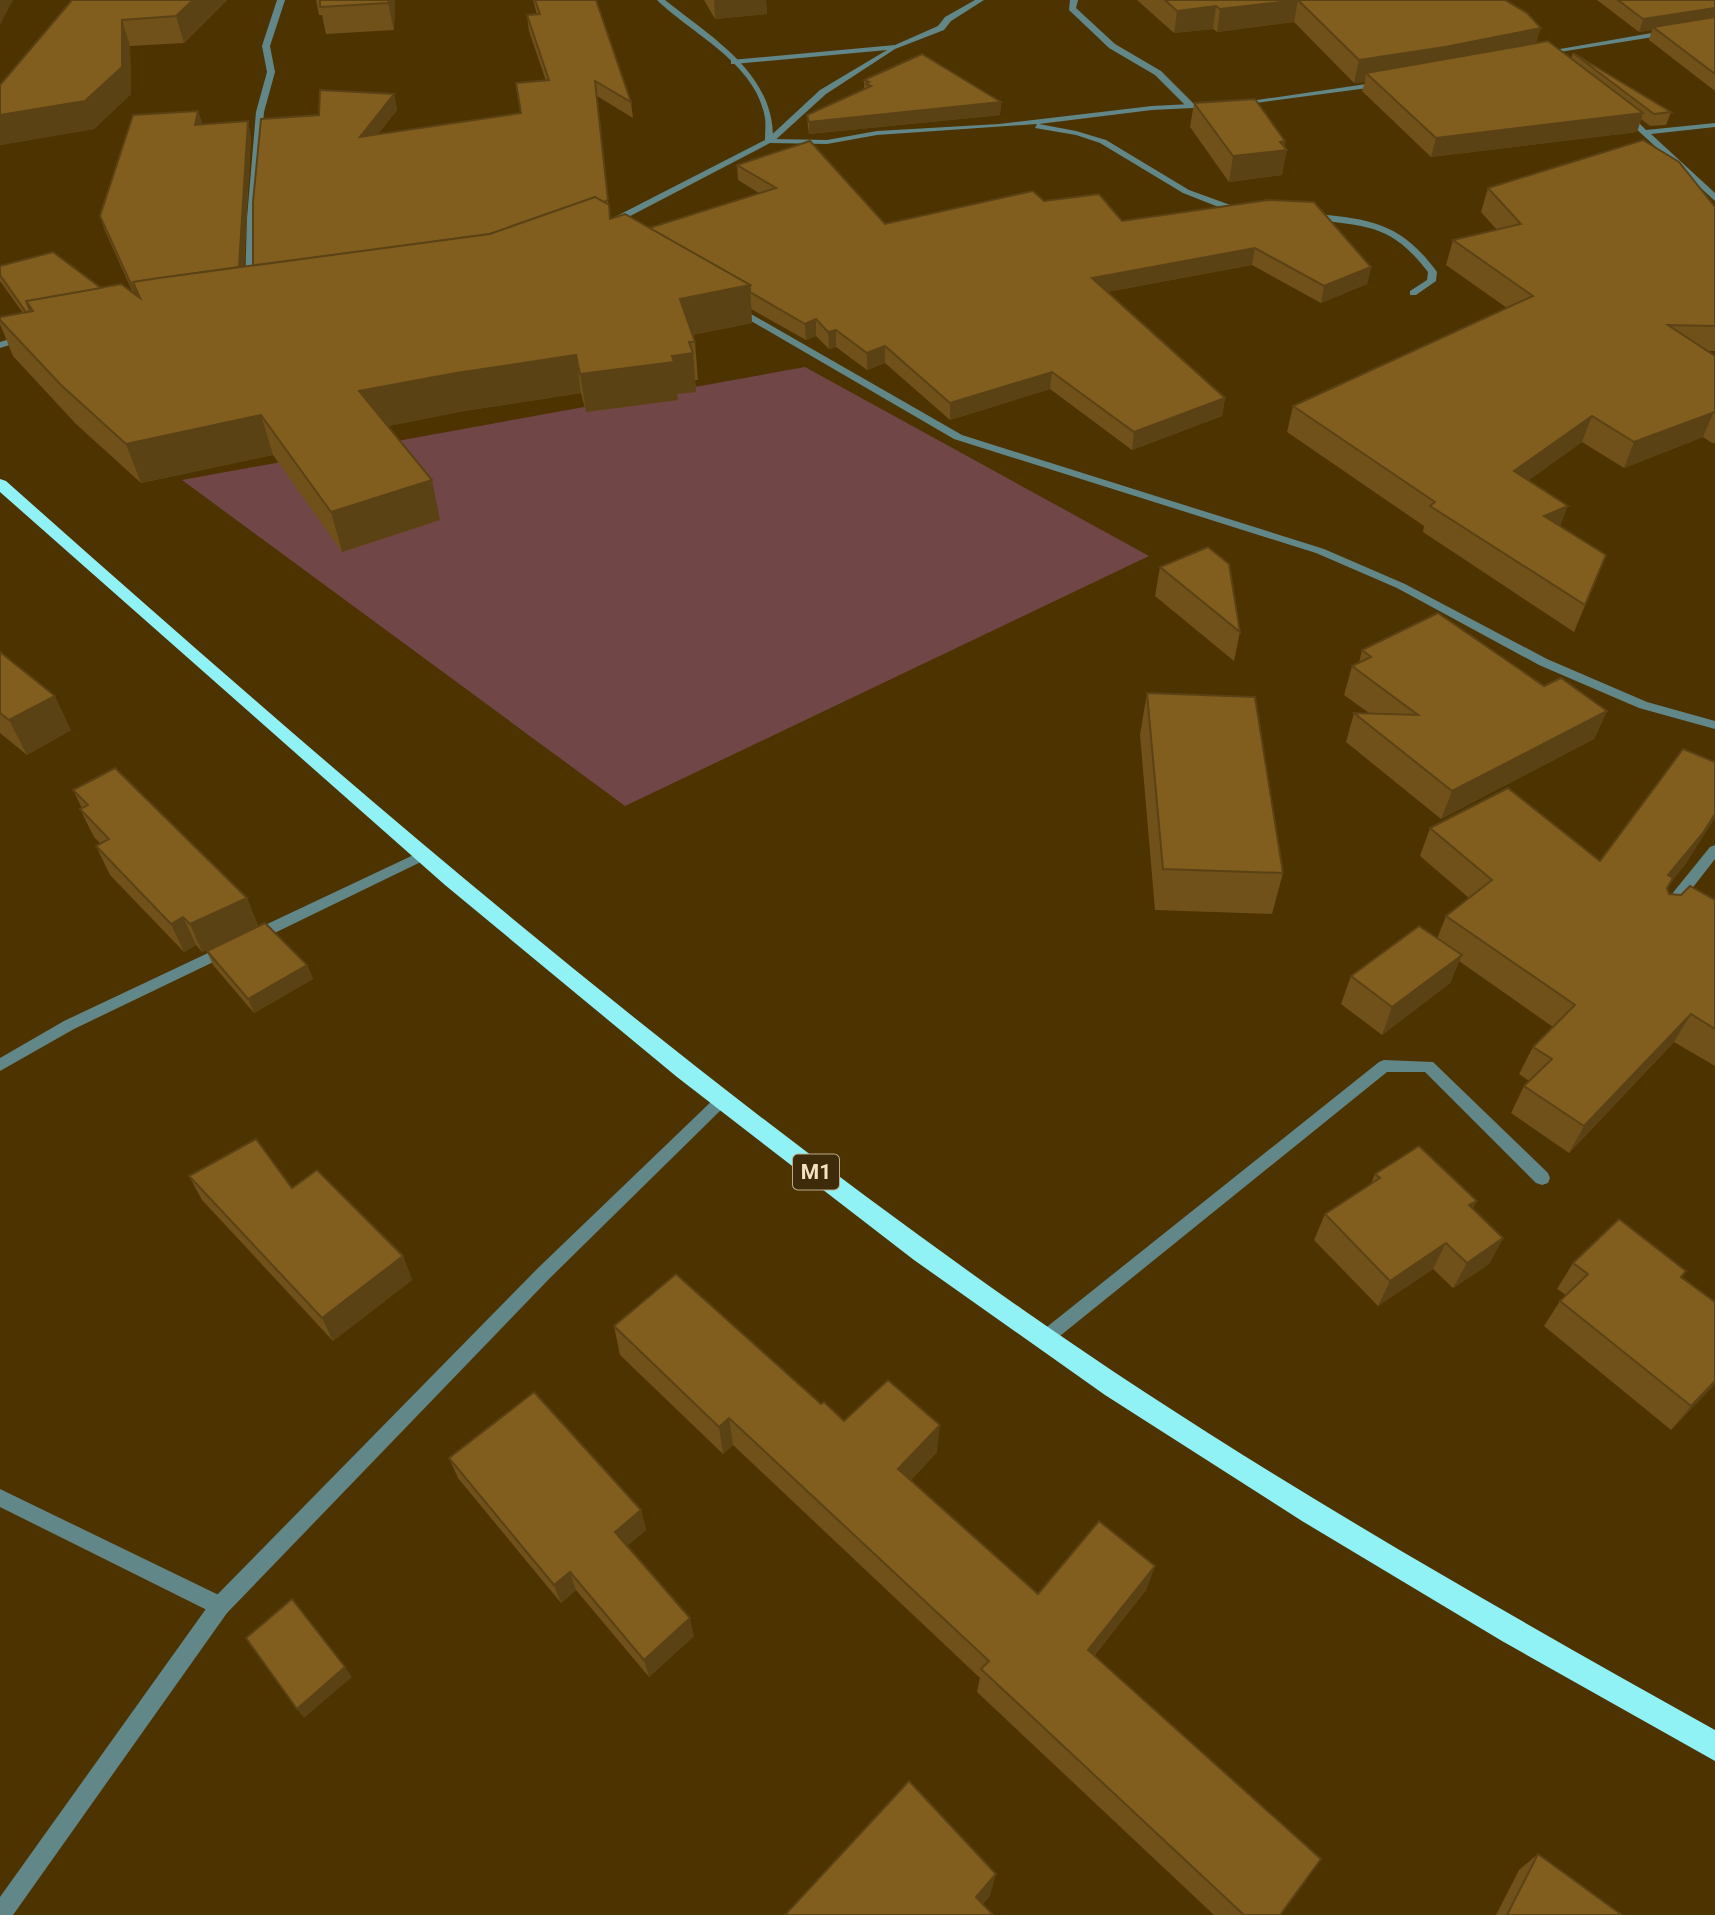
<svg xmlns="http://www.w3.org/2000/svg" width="1715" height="1915" font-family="Roboto,sans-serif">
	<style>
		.green { fill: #704647 }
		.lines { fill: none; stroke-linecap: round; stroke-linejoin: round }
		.lane { fill: #628788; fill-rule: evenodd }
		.street { fill: #628788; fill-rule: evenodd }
		.highway { fill: #91f2f5; fill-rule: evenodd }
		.wall { fill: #70511a }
		.shaded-wall { fill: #5b4215 }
		.building { fill: #825e1e; stroke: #5b4215; stroke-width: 2 }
		.labels { text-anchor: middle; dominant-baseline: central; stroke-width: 5; stroke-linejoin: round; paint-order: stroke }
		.shield { fill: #3e2b09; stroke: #beaa8b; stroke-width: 2 }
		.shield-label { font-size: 21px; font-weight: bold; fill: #f5e1c3 }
	</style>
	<rect width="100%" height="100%" fill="#4d3300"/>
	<polygon class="green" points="805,367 1149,556 625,806 182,480"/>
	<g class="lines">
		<g class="lane">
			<polygon points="975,0 984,0 951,21 944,30 895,49 826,94 772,143 765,141 820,90 887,50 734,64 731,64 731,60 895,45 938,26 945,17"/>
			<polygon points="1070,0 1078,0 1076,8 1115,44 1161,71 1194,104 1194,108 1188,108 1155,75 1109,48 1069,10"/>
			<polygon points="1715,845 1715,859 1673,913 1663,913 1661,909 1663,905 1710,847"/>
			<polygon points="422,851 429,856 427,859 258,941 253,942 246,937 248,933"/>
			<polygon points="225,945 230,946 232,950 230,954 74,1029 0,1071 0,1058 64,1021"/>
			<polygon points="1384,1060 1433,1062 1548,1173 1550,1178 1548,1183 1542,1185 1536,1183 1425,1072 1387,1072 1050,1344 1044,1347 1038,1344 1036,1339 1038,1334 1379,1062"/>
			<polygon points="0,1489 227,1599 229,1606 227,1613 220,1615 213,1613 0,1507"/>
		</g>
		<g class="street">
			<polygon points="277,0 285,0 270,46 275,72 264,112 255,218 255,284 250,287 245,284 247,218 256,112 267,72 262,46"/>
			<path d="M 657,0 L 665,0 C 711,37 774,73 773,139 L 827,140 L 877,131 L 999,124 L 1152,106 L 1210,103 L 1213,103 L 1213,107 L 1152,110 L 1039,124 L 1076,131 L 1106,140 L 1189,190 L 1244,210 L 1240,213 L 1216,206 L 1183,193 L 1100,143 L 1076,135 L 1035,128 L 1037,124 L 877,135 L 827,144 L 770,143 L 613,225 L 607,225 L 607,221 L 765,140 C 765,133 766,125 765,118 C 756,63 693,35 657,0 Z"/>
			<polygon points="1669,30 1672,34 1541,55 1537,53"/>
			<polygon points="1380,82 1384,84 1383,86 1241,105 1237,103"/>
			<polygon points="1622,112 1628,112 1646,130 1715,123 1715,127 1651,134 1715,193 1715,201 1622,116"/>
			<path d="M 1309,213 C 1368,219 1400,221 1437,272 L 1436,281 L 1416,295 L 1410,295 L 1410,291 L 1427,280 L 1428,272 C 1388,220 1364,228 1306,218 L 1305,216 Z"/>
			<polygon points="737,306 962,435 1324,549 1405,584 1547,659 1647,702 1715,721 1715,729 1639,708 1539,665 1397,588 1316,553 954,439 734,311 732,309"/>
			<polygon points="26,334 29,335 29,339 0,348 0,342"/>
			<polygon points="721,1095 726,1097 729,1101 726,1105 550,1278 227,1613 13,1915 0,1915 0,1897 213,1599 538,1268 716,1097"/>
		</g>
		<path class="highway" d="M 0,479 L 6,481 C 332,771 663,1058 1022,1309 C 1243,1464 1479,1598 1715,1730 L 1715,1761 L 1502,1641 L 1302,1521 L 1105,1395 L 914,1260 L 677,1077 L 445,885 L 0,492 Z"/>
	</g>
	<g class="wall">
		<polygon points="72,0 227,0 184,43 130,46 131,94 94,129 0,145 0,85"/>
		<polygon points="316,0 395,0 394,30 326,34 322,15 319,15"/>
		<polygon points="533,0 596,0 631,102 633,118 597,96 610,219 649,228 759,193 738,180 737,165 885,224 1044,201 1122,221 1371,267 1367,284 1321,303 1252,265 1107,292 1225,398 1222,416 1132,450 1050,389 950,420 885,363 867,370 836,347 829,349 816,336 806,340 751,309 752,323 692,335 695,342 698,380 695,380 696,392 677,394 678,400 586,412 581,393 464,411 388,426 440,520 342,552 273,455 141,483 76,424 13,356 0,324 0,317 23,313 0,281 0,266 101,288 133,293 105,231 100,216 198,111 202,124 251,136 244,267 253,266 319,115 394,94 397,110 378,134 521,113 546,81 529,31 527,15 537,15"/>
		<polygon points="704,0 766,0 767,14 715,19"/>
		<polygon points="1137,0 1505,0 1536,43 1571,59 1573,53 1671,112 1666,125 1650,126 1641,119 1637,132 1431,157 1362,91 1365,82 1354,83 1294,22 1217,32 1213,29 1174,33"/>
		<polygon points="1597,0 1715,0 1715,91 1649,40 1652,30 1639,32"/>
		<polygon points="864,80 1001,102 1000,115 809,134 808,127 807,115 864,89"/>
		<polygon points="1194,103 1285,141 1282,175 1229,182 1190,127"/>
		<polygon points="1488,188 1715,207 1715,351 1708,351 1715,356 1715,443 1712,443 1703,437 1624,468 1582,442 1529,480 1561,527 1606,555 1574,632 1423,532 1424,526 1287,432 1293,406 1507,308 1446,265 1453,240 1497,230 1481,212"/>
		<polygon points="1160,567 1240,632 1234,661 1155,596"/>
		<polygon points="1362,650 1544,686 1607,711 1594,739 1441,819 1346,742 1354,713 1369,713 1344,695 1352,666 1359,663"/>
		<polygon points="0,652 71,730 27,755 0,733"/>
		<polygon points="1147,693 1283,873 1272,914 1155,910 1140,735"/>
		<polygon points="73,790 247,898 258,926 202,952 196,945 184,952 110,875 96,846 101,844 94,837 80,809 82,808"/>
		<polygon points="1430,828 1600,861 1687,862 1672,881 1667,889 1669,894 1715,900 1715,1066 1674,1042 1569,1153 1511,1113 1524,1086 1529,1081 1519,1074 1533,1047 1553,1027 1459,961 1450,983 1382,1035 1341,1004 1351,976 1437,939 1446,916 1469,898 1420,856"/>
		<polygon points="207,951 307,965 313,979 254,1013 213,965"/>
		<polygon points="1375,1174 1477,1201 1472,1209 1503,1238 1489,1264 1453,1288 1433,1269 1378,1306 1314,1240 1325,1214 1371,1184"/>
		<polygon points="189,1176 292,1188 403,1256 412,1280 333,1341 202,1200"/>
		<polygon points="1573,1263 1682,1277 1715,1302 1715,1384 1671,1430 1544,1326 1560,1301 1566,1295 1557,1289"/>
		<polygon points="614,1326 821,1404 844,1421 937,1452 911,1480 1038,1594 1155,1566 1146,1590 1094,1656 1280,1915 1214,1915 977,1692 980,1678 733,1445 723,1454 620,1355"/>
		<polygon points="449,1458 641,1510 646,1530 627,1546 694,1636 649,1677 576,1590 561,1603 458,1478"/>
		<polygon points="1538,1854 1622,1915 1496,1915 1519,1870"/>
	</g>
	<g class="shaded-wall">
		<polygon points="0,0 13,0 0,25"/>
		<polygon points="193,0 227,0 184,43 176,16"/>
		<polygon points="389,0 395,0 394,30 388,3"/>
		<polygon points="714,0 766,0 767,14 715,19"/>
		<polygon points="1298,0 1294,22 1217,32 1220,9"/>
		<polygon points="1216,6 1213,29 1174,33 1177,11"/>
		<polygon points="1715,8 1715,20 1653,27 1652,30 1639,32 1643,19"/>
		<polygon points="122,20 130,46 131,94 94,129 0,145 0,115"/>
		<polygon points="1541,28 1534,50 1366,73 1365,82 1354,83 1359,60"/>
		<polygon points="394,94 397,110 363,153 360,137"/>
		<polygon points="1001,102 1000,115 809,134 809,122"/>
		<polygon points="198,111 202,125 195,125"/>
		<polygon points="1643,113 1637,132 1431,157 1436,138"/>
		<polygon points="248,121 251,136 242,295 140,298"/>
		<polygon points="1285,141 1284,150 1287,150 1282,175 1229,182 1233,156"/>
		<polygon points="1255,248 1252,265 1090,295 1092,278"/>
		<polygon points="1371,267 1367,284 1321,303 1324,286"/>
		<polygon points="750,285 752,323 683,337 680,299"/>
		<polygon points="816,319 816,336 806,340 805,324"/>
		<polygon points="836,330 836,347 829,349 828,332"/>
		<polygon points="885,346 885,363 867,370 867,353"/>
		<polygon points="693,353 696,392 677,394 678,400 586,412 580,374 672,356"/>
		<polygon points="576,355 581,393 464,411 369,430 359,391 456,373"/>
		<polygon points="1052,372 1050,389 950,420 950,403"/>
		<polygon points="1225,398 1222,416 1132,450 1134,432"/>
		<polygon points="1714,411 1703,437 1624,468 1634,442"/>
		<polygon points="261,415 273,455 141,483 126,444"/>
		<polygon points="1592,416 1582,442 1505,497 1514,471"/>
		<polygon points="432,480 440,520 342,552 331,512"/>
		<polygon points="1568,506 1558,532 1544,516"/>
		<polygon points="55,696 71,730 27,755 9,720"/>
		<polygon points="1607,711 1594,739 1441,819 1452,791"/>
		<polygon points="1715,814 1715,818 1687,862 1672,881 1658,906 1668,875"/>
		<polygon points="247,898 258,926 202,952 190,924"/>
		<polygon points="183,917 196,945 184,952 171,924"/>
		<polygon points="1462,955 1450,983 1382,1035 1392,1007"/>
		<polygon points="307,965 313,979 254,1013 248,999"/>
		<polygon points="1691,1014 1674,1042 1569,1153 1584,1126"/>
		<polygon points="1477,1201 1463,1227 1469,1205"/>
		<polygon points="1503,1238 1489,1264 1453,1288 1467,1263"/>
		<polygon points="1446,1243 1433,1269 1378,1306 1390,1281"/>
		<polygon points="403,1256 412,1280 333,1341 322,1318"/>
		<polygon points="1715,1381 1715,1384 1671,1430 1691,1406"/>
		<polygon points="729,1418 733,1445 723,1454 719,1427"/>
		<polygon points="940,1425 937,1452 897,1495 898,1469"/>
		<polygon points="641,1510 646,1530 621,1551 615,1532"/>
		<polygon points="1155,1566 1146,1590 1081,1672 1088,1650"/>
		<polygon points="570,1572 576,1590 561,1603 554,1585"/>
		<polygon points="690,1618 694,1636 649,1677 644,1660"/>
		<polygon points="345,1667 352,1677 304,1718 297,1709"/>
		<polygon points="996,1874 990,1896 974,1915 976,1897"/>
	</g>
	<g class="building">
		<polygon points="72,0 193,0 176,16 122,20 122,67 85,101 0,115 0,85"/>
		<polygon points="320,0 389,0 388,3 320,7"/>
		<polygon points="535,0 596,0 631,102 595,81 608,200 604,202 595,197 490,234 253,266 253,202 261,119 319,115 320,90 394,94 360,137 521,113 516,83 549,80 527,15 540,14"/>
		<polygon points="1165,0 1298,0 1220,9 1216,6 1177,11"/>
		<polygon points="1298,0 1505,0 1527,13 1541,28 1445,47 1359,60"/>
		<polygon points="1618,0 1715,0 1715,8 1643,19"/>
		<polygon points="1715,17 1715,74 1653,27"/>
		<polygon points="1548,41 1643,113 1436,138 1366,73"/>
		<polygon points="1573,53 1671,112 1654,114"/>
		<polygon points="922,54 1001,102 809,122 807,115 871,86 866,84 869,82 864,80"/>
		<polygon points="1255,99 1285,141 1280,142 1287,150 1233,156 1194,103"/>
		<polygon points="198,111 195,125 248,121 239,267 133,282 137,293 135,293 100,216 133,115"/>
		<polygon points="1643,140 1679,162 1715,207 1715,326 1668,325 1715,356 1715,412 1634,442 1592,416 1514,471 1568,506 1544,516 1606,555 1585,605 1430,506 1435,502 1293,406 1533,296 1453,240 1521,224 1488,188"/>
		<polygon points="810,141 885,224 1033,191 1044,201 1099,194 1122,221 1268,200 1314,202 1371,267 1324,286 1255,248 1092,278 1225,398 1134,432 1052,372 950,403 885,346 867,353 836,330 828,332 816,319 805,324 750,292 750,285 649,228 776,188 737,165"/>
		<polygon points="595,197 609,205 610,219 625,214 750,285 680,299 695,342 689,342 693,353 672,356 674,362 580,374 576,355 456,373 359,391 432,480 331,512 261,415 126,444 61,385 0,320 0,317 33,311 26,301 121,284 140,298 133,282 159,278 490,234"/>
		<polygon points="53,252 101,288 26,301 30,311 26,312 0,275 0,266"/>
		<polygon points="1208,547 1229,564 1240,632 1160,567"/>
		<polygon points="1438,613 1544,686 1561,678 1607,711 1452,791 1354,713 1418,715 1352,666 1371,657 1362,650"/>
		<polygon points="0,652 55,696 9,720 0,713"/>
		<polygon points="1147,693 1255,697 1283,873 1163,869"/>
		<polygon points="1683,749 1715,762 1715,814 1703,833 1668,875 1673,878 1667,888 1669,894 1681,895 1690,886 1715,900 1715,1029 1691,1014 1584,1126 1524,1086 1552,1059 1533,1047 1575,1005 1446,916 1492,880 1430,828 1508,788 1600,861"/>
		<polygon points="115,768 247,898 190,924 183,917 171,924 96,846 109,839 80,809 88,805 73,790"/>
		<polygon points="265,923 307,965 248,999 207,951"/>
		<polygon points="1419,926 1462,955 1392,1007 1351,976"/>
		<polygon points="256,1139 292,1188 317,1170 403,1256 322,1318 189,1176"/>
		<polygon points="1419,1146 1477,1201 1469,1205 1503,1238 1467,1263 1446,1243 1390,1281 1325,1214 1380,1178 1375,1174"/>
		<polygon points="1619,1219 1686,1271 1681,1277 1715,1302 1715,1381 1691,1406 1560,1301 1588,1274 1573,1263"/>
		<polygon points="676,1274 821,1404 824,1402 844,1421 888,1380 940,1425 898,1469 1038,1594 1099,1521 1155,1566 1088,1650 1321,1859 1280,1915 1244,1915 981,1669 989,1661 729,1418 719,1427 614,1326"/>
		<polygon points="534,1392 641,1510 615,1532 690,1618 644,1660 570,1572 554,1585 449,1458"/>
		<polygon points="292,1599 345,1667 297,1709 246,1638"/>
		<polygon points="909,1781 996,1874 976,1897 993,1915 785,1915"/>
		<polygon points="1538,1854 1622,1915 1507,1915"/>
	</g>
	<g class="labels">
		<rect class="shield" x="793" y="1154.5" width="46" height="35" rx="5"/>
		<g class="shield-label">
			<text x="816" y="1172">M1</text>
		</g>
	</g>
</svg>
